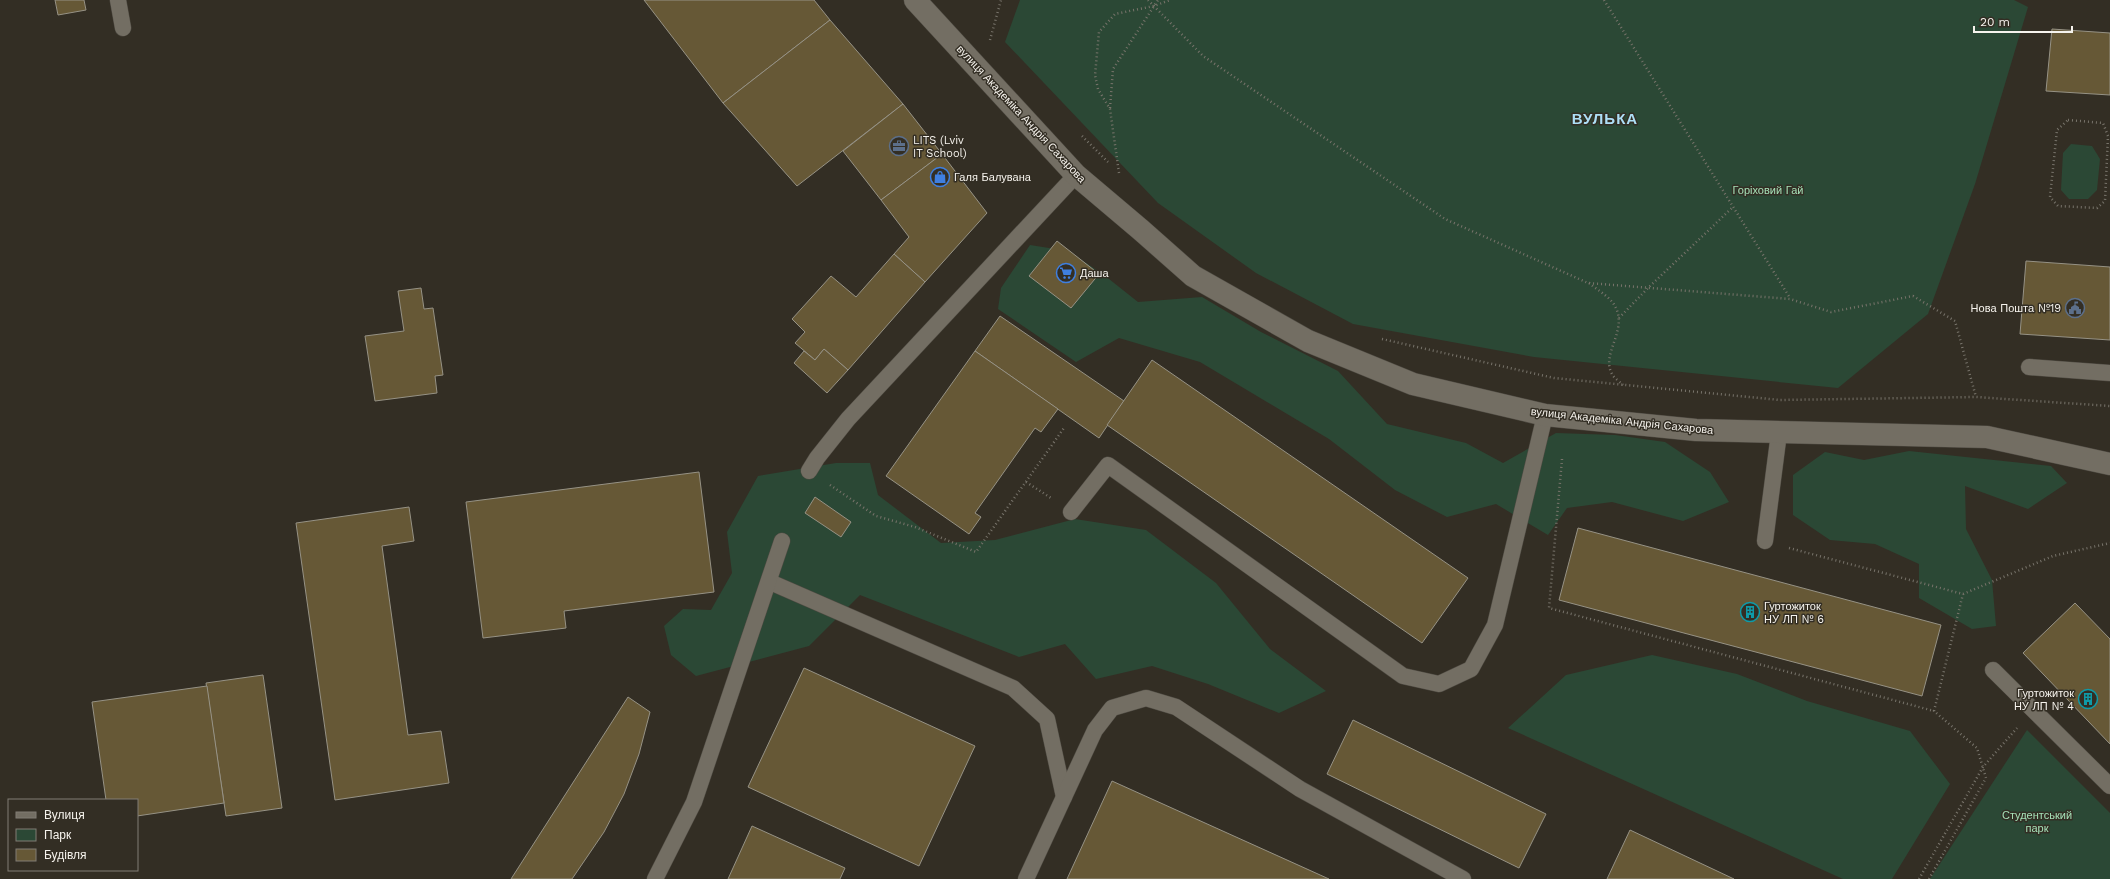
<svg xmlns="http://www.w3.org/2000/svg" width="2110" height="879" font-family="'Work Sans',sans-serif">
	<style>
		.green { fill: #2b4835 }
		.building { fill: #665836; stroke: #969285 }
		.lines { fill: none; stroke-linecap: round; stroke-linejoin: round }
		.service-casing { stroke: #4f4b43; stroke-width: 17 }
		.tertiary-casing { stroke: #4f4b43; stroke-width: 23 }
		.path { stroke: #78746b; stroke-width: 2.5; stroke-dasharray: 1 3; stroke-linecap: butt }
		.service { stroke: #736e63; stroke-width: 16 }
		.tertiary { stroke: #736e63; stroke-width: 22 }
		.labels { text-anchor: middle; dominant-baseline: central; stroke-width: 3; stroke-linejoin: round; paint-order: stroke }
		.street-label { font-size: 11px; fill: #f6f3ed; stroke: #332e24 }
		.poi-label { font-size: 11px; fill: #f6f3ed; stroke: #332e24; text-anchor: start }
		.park-label { font-size: 11px; fill: #a5e0b7; stroke: #332e24 }
		.district-label { font-size: 15px; font-weight: bold; letter-spacing: 1px; fill: #addef5; stroke: #332e24 }
	</style>
	<rect width="100%" height="100%" fill="#332e24"/>
	<g class="green">
		<polygon points="1020,0 2014,0 2028,7 1975,184 1928,314 1838,388 1534,357 1353,324 1256,273 1158,203 1005,42"/>
		<polygon points="2071,144 2092,146 2100,159 2097,190 2088,199 2069,199 2061,190 2063,153"/>
		<polygon points="1030,245 1068,251 1104,275 1138,302 1202,297 1261,332 1338,371 1387,424 1466,443 1503,463 1556,433 1615,435 1665,442 1710,472 1729,502 1683,521 1612,502 1567,508 1548,535 1496,504 1447,517 1395,490 1329,439 1200,362 1119,338 1076,362 998,309 1001,288"/>
		<polygon points="1909,451 2051,466 2067,483 2028,509 1965,486 1966,529 1992,580 1996,626 1972,629 1919,598 1919,564 1875,544 1830,540 1793,515 1793,475 1825,452 1864,460"/>
		<polygon points="836,463 870,463 878,495 941,543 995,540 1075,519 1146,530 1216,583 1270,649 1326,691 1279,713 1208,684 1152,666 1096,679 1065,644 1019,657 860,595 809,646 696,676 671,655 664,626 683,609 711,610 732,573 727,532 758,476"/>
		<polygon points="1652,655 1737,674 1807,701 1910,731 1950,784 1892,879 1843,879 1508,728 1566,675"/>
		<polygon points="2027,730 2110,813 2110,879 1930,879"/>
	</g>
	<g class="building">
		<polygon points="55,0 84,0 86,10 58,15"/>
		<polygon points="644,0 814,0 830,20 723,103"/>
		<polygon points="830,20 903,104 797,186 723,103"/>
		<polygon points="2052,29 2110,33 2110,95 2046,91"/>
		<polygon points="903,104 942,154 881,200 843,151"/>
		<polygon points="942,154 987,213 925,282 894,254 909,237 881,200"/>
		<polygon points="1057,241 1099,274 1071,308 1029,276"/>
		<polygon points="894,254 925,282 848,370 824,349 815,360 795,343 805,332 792,319 831,276 856,297"/>
		<polygon points="2026,261 2110,267 2110,340 2020,334"/>
		<polygon points="421,288 424,309 433,308 443,375 435,376 437,393 375,401 365,336 404,331 398,291"/>
		<polygon points="1000,316 1124,401 1099,438 975,351"/>
		<polygon points="824,349 848,370 827,393 794,363 804,351 815,360"/>
		<polygon points="975,351 1058,409 1041,432 1035,428 975,513 981,517 969,534 886,476"/>
		<polygon points="1152,360 1468,578 1422,643 1107,425"/>
		<polygon points="699,472 714,592 564,611 566,628 483,638 466,502"/>
		<polygon points="815,497 851,522 841,537 805,513"/>
		<polygon points="409,507 414,541 382,546 408,735 441,731 449,783 335,800 296,523"/>
		<polygon points="1578,528 1941,625 1922,696 1559,600"/>
		<polygon points="2075,603 2110,639 2110,744 2023,653"/>
		<polygon points="804,668 975,746 919,866 748,787"/>
		<polygon points="263,675 282,808 226,816 206,683"/>
		<polygon points="207,686 224,803 137,816 137,800 106,800 92,702"/>
		<polygon points="628,697 650,712 639,754 624,794 604,832 572,879 511,879"/>
		<polygon points="1353,720 1546,814 1519,868 1327,774"/>
		<polygon points="1112,781 1329,879 1067,879"/>
		<polygon points="752,826 845,868 840,879 728,879"/>
		<polygon points="1630,830 1734,879 1607,879"/>
	</g>
	<g class="lines">
		<g class="service-casing">
			<g id="service">
				<polyline points="118,0 123,28"/>
				<polyline points="2029,367 2110,373"/>
				<polyline points="809,471 817,458 848,419 1076,175"/>
				<polyline points="1071,512 1108,465 1403,676 1439,684 1471,669 1495,625 1545,415"/>
				<polyline points="1765,541 1779,433"/>
				<polyline points="770,582 1013,688 1047,719 1064,797"/>
				<polyline points="1993,670 2110,786"/>
				<polyline points="655,879 694,802 782,541"/>
				<polyline points="1026,879 1095,730 1112,708 1146,698 1176,707 1300,789 1463,879"/>
			</g>
		</g>
		<g class="tertiary-casing">
			<polyline id="tertiary" points="915,0 1076,175 1141,230 1193,276 1308,341 1413,384 1545,415 1696,430 1987,437 2110,464"/>
		</g>
		<g class="path">
			<polyline points="1148,0 1203,56 1445,219 1588,283 1790,299 1831,312 1913,296 1955,321 1976,397"/>
			<polyline points="1604,0 1790,298"/>
			<polyline points="990,40 1001,0"/>
			<polyline points="1110,108 1113,69 1158,0"/>
			<polygon points="2068,120 2103,123 2108,136 2105,201 2097,208 2058,206 2050,197 2057,130"/>
			<polyline points="1082,136 1108,162"/>
			<polyline points="1119,173 1110,109 1098,89 1095,75 1099,32 1115,14 1154,6 1170,0"/>
			<path d="M 1589,283 C 1596,289 1607,295 1613,303 C 1631,328 1600,353 1612,374 C 1614,378 1620,382 1623,385"/>
			<polyline points="1619,318 1648,288 1733,207"/>
			<polyline points="1382,339 1554,378 1780,400 1976,397 2110,406"/>
			<polyline points="1562,459 1549,608 1934,711"/>
			<polyline points="1026,482 1051,498"/>
			<polyline points="830,485 876,516 915,527 976,552 1064,428"/>
			<polyline points="1789,548 1963,594 2053,556 2110,543"/>
			<polyline points="1919,879 1983,767 2017,728"/>
			<polyline points="1929,879 1986,778 1977,748 1934,711 1963,594"/>
		</g>
		<use href="#service" class="service"/>
		<use href="#tertiary" class="tertiary"/>
	</g>
	<defs>
		<g id="office-ring" transform="scale(1)"><circle r="9.5" fill="#332e24" stroke="#5c6f8a" stroke-width="1.5"/><path d="M-6-3h4V-5.5h4V-3h4V5H-6ZM-1-4.5V-3h2v-1.5ZM-6 0V1H6V0Z" fill="#5c6f8a"/></g>
		<g id="shop-ring" transform="scale(1)"><circle r="9.5" fill="#332e24" stroke="#3f7fe0" stroke-width="1.5"/><path d="M-5-2.5h2.3a2.7 3.5 0 0 1 5.4 0H5L5.5 6h-11ZM-1.5-2.5h3a1.5 2.3 0 0 0-3 0Z" fill="#3f7fe0"/></g>
		<g id="supermarket-ring" transform="scale(1)"><circle r="9.5" fill="#332e24" stroke="#3f7fe0" stroke-width="1.5"/><path d="M-6-5.5h2.5l.6 2H6L4.5 2H-2.5L-4.4-4H-6ZM-1.5 3.2a1.3 1.3 0 1 0 .1 0ZM3 3.2a1.3 1.3 0 1 0 .1 0Z" fill="#3f7fe0"/></g>
		<g id="civic-ring" transform="scale(1)"><circle r="9.5" fill="#332e24" stroke="#5c6f8a" stroke-width="1.5"/><path d="M-.6-6.5H3V-4.5H.6V-3L4-1V1h2V6H-6V1h2V-1L-.6-3ZM-1.2 2.5V6h2.4V2.5Z" fill="#5c6f8a"/></g>
		<g id="building-ring" transform="scale(1)"><circle r="9.5" fill="#332e24" stroke="#0f9aa8" stroke-width="1.5"/><path d="M-4-6H4V6H1V3H-1V6H-4ZM-2.5-4.3h1.7v1.8h-1.7ZM.8-4.3h1.7v1.8H.8ZM-2.5-1h1.7V.8h-1.7ZM.8-1h1.7V.8H.8Z" fill="#0f9aa8"/></g>
	</defs>
	<g fill-rule="evenodd">
		<use href="#office-ring" x="899" y="146"/>
		<use href="#shop-ring" x="940" y="177"/>
		<use href="#supermarket-ring" x="1066" y="273"/>
		<use href="#civic-ring" x="2075" y="308"/>
		<use href="#building-ring" x="1750" y="612"/>
		<use href="#building-ring" x="2088" y="699"/>
	</g>
	<g class="labels">
		<g class="street-label">
			<text transform="translate(1021 114) rotate(47)">вулиця Академіка Андрія Сахарова</text>
			<text transform="translate(1622 421) rotate(6)">вулиця Академіка Андрія Сахарова</text>
		</g>
		<g class="poi-label">
			<text x="913" y="140">LITS (Lviv<tspan x="913" dy="13">IT School)</tspan></text>
			<text x="954" y="177">Галя Балувана</text>
			<text x="1080" y="273">Даша</text>
			<text x="2061" y="308" text-anchor="end">Нова Пошта №19</text>
			<text x="1764" y="606">Гуртожиток<tspan x="1764" dy="13">НУ ЛП № 6</tspan></text>
			<text x="2074" y="693" text-anchor="end">Гуртожиток<tspan x="2074" dy="13">НУ ЛП № 4</tspan></text>
		</g>
		<g class="park-label">
			<text x="1768" y="190">Горіховий Гай</text>
			<text x="2037" y="815">Студентський<tspan x="2037" dy="13">парк</tspan></text>
		</g>
		<g class="district-label">
			<text x="1605" y="119">ВУЛЬКА</text>
		</g>
	</g>
	<rect x="8" y="799" width="130" height="72" fill="#332e24" stroke="#817d74"/>
	<rect x="16" y="812" width="20" height="6" fill="#736e63" stroke="#817d74"/>
	<text x="44" y="819" font-size="12" fill="#f6f3ed">Вулиця</text>
	<rect x="16" y="829" width="20" height="12" fill="#2b4835" stroke="#817d74"/>
	<text x="44" y="839" font-size="12" fill="#f6f3ed">Парк</text>
	<rect x="16" y="849" width="20" height="12" fill="#665836" stroke="#817d74"/>
	<text x="44" y="859" font-size="12" fill="#f6f3ed">Будівля</text>
	<path d="M1974 26v6h98v-6" fill="none" stroke="#f6f3ed" stroke-width="2"/>
	<text x="1980" y="26" font-size="12" fill="#f6f3ed" stroke="#332e24" stroke-width="3" paint-order="stroke">20 m</text>
</svg>
